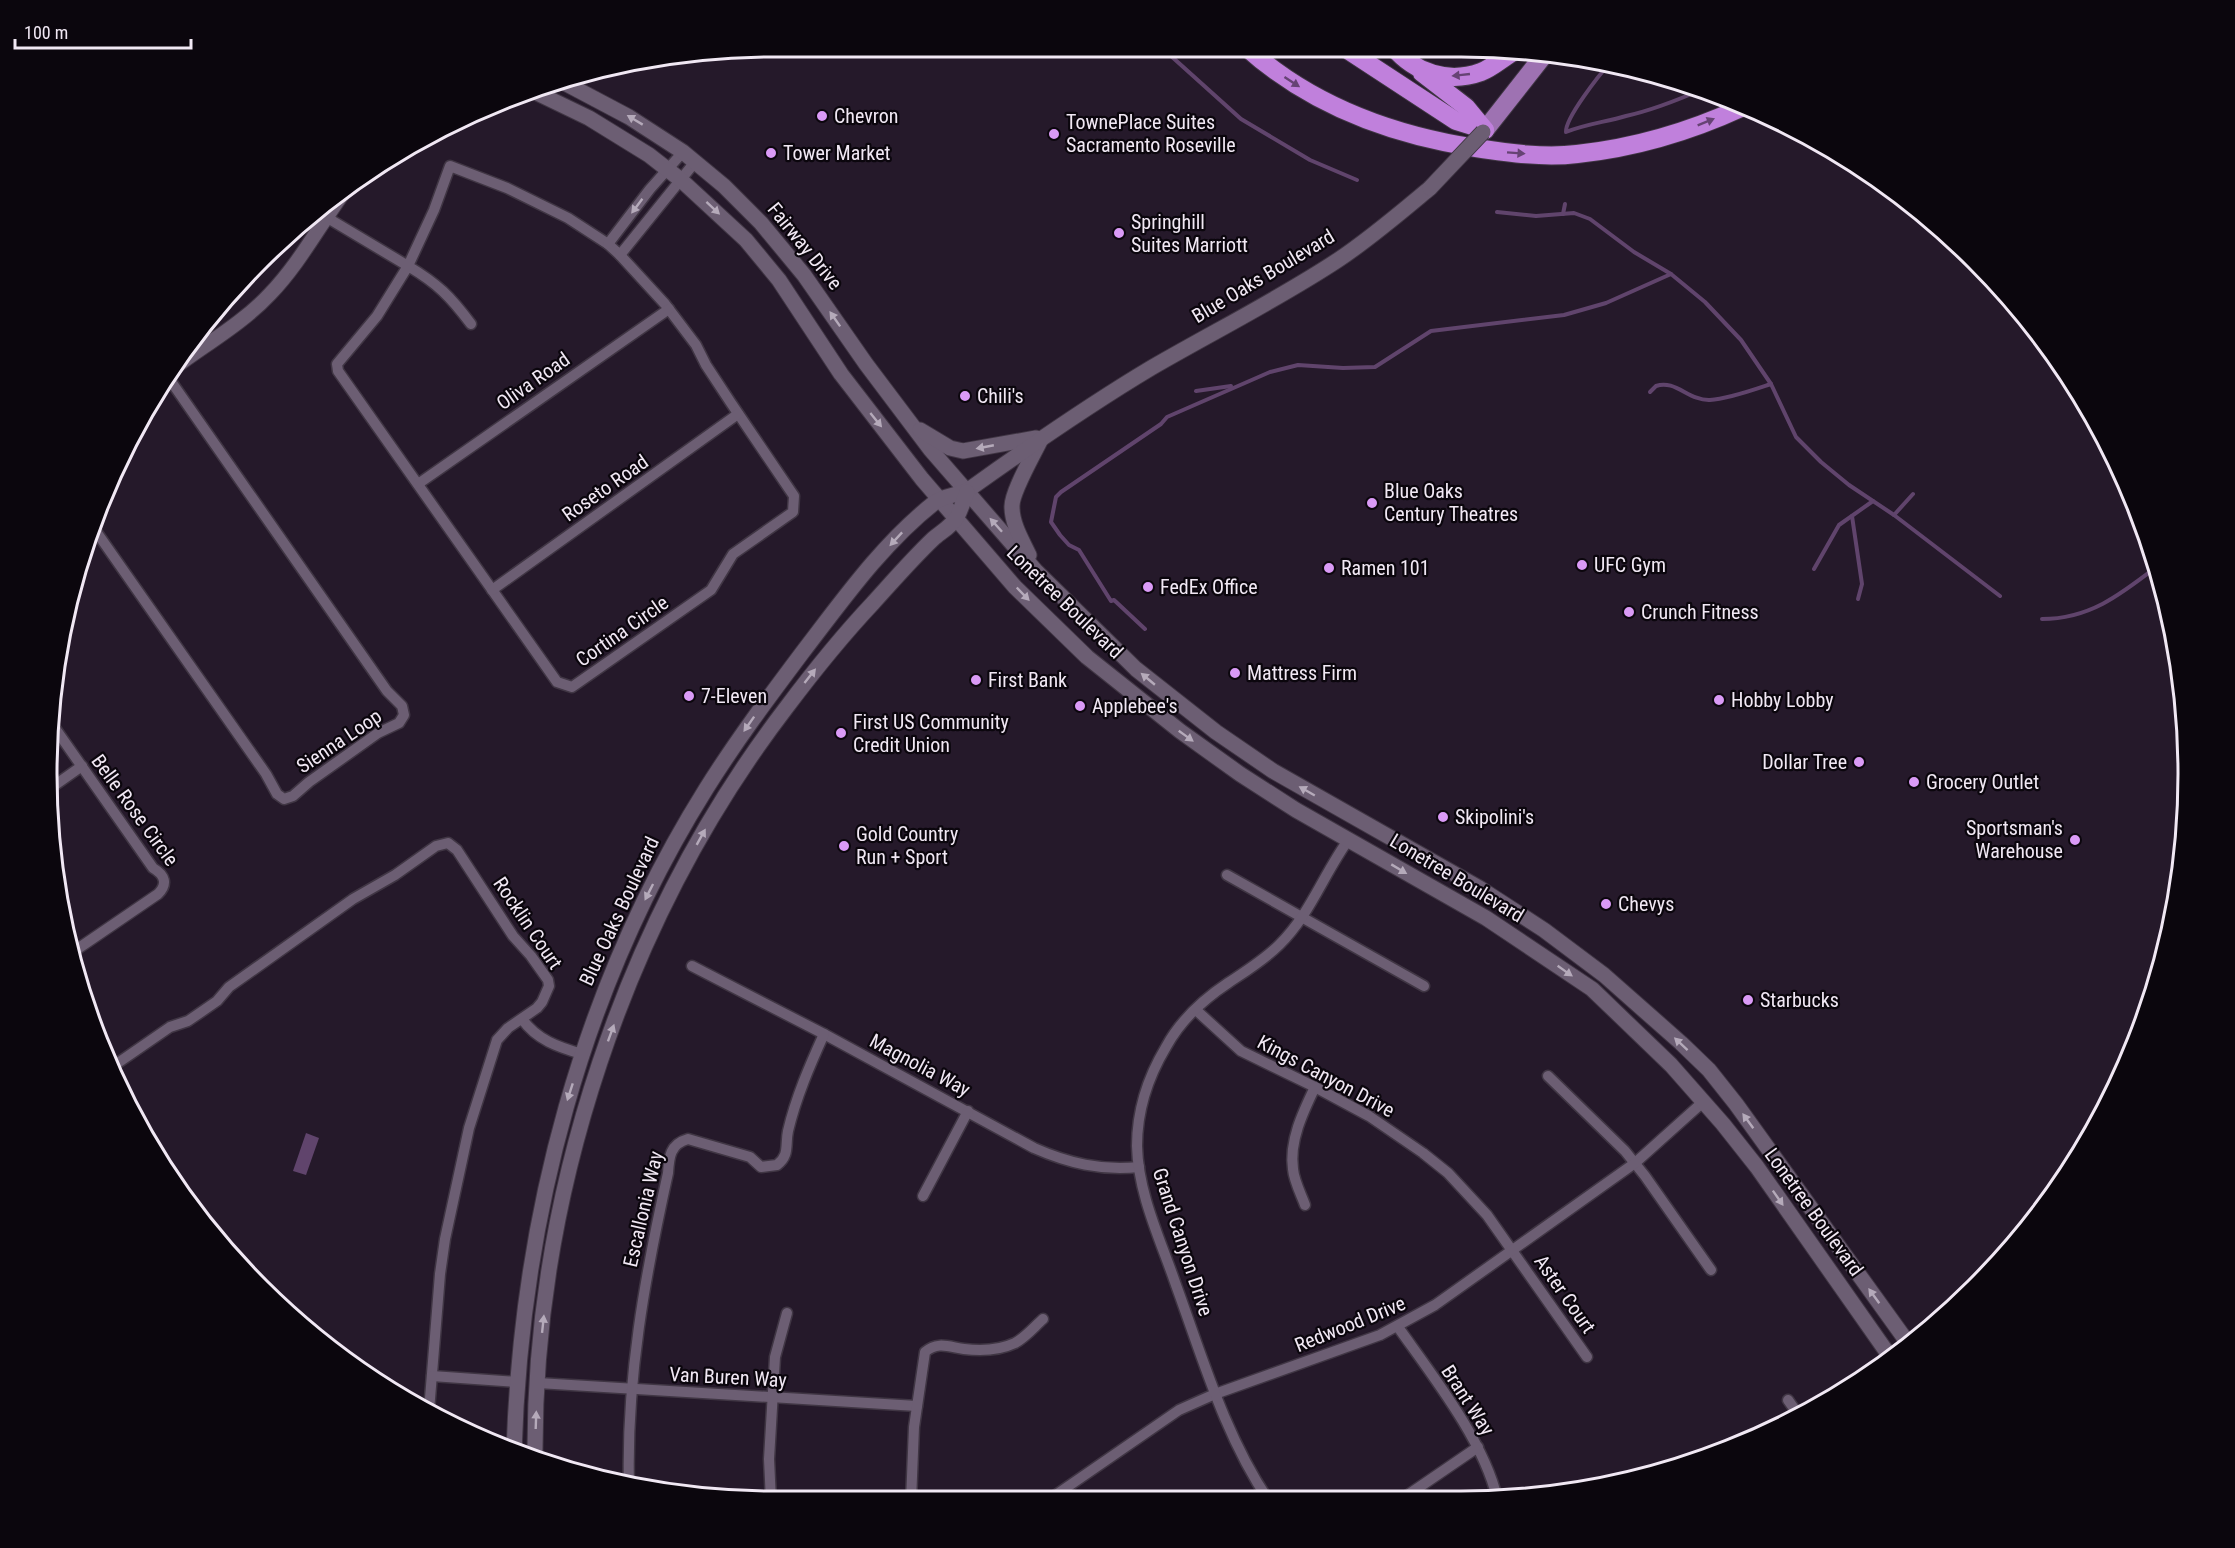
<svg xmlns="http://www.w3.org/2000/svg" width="2235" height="1548" font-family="'Roboto Condensed',sans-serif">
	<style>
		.water { fill: #60446c }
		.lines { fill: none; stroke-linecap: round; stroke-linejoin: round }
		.stream { stroke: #60446c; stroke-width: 4 }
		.minor-casing { stroke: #403644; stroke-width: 13 }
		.tertiary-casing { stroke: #403644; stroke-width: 16 }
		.secondary-casing { stroke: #403644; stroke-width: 17 }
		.primary-casing { stroke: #403644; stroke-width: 20 }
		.motorway-casing { stroke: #403644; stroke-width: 20 }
		.minor { stroke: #6c5e73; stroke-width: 10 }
		.tertiary { stroke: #6c5e73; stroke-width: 14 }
		.secondary { stroke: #6c5e73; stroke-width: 15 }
		.primary { stroke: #9e72b2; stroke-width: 18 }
		.motorway { stroke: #c080dc; stroke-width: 18 }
		.secondary-bridge-casing { stroke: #403644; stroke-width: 17; stroke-linecap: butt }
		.secondary-bridge { stroke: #6c5e73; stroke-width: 15 }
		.oneway { fill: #664374 }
		.oneway2 { fill: #b5aaba }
		.poi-dot { fill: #da9af6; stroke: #0b060d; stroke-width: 2 }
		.labels { text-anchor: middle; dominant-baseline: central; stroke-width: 4.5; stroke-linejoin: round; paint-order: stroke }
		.poi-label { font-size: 20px; fill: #f1e8f4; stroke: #0b060d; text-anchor: start }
		.street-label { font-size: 20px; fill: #f1e8f4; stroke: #0b060d }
		.rim { fill: none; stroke: #f1e8f4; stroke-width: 3 }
	</style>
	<rect width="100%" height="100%" fill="#25192a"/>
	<polygon class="water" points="306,1133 319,1138 306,1175 293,1171"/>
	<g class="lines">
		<g class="stream">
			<polyline points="1161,47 1241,119 1310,160 1357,180"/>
			<polyline points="1378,47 1383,53"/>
			<path d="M 1610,63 C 1600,74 1565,118 1566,132 C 1586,124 1606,122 1626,116 C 1653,110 1678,100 1703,89"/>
			<polyline points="1497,212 1536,216 1574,213 1590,219 1634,252 1671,274 1705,302 1741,340 1771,384 1796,437 1821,462 1849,485 1894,515 2000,596"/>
			<polyline points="1563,214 1565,204"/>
			<polyline points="1196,391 1231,386"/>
			<path d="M 1650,392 L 1656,386 C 1675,379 1689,401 1710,400 C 1728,399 1753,390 1771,384"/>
			<polyline points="1894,515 1913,494"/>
			<polyline points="1852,516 1862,584 1858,599"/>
			<polyline points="1814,569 1839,525 1873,501"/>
			<path d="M 2042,619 C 2089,619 2120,595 2155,568"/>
			<polyline points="1145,629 1114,600 1111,601 1079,550 1069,545 1060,535 1051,522 1056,497 1061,492 1161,424 1167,417 1270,372 1298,365 1343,368 1375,367 1431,331 1564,315 1606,303 1671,274"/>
		</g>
		<g class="minor-casing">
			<g id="minor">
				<path d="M 326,217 L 408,266 L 377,316 L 337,364 L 338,371 L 557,682 L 572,687 L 711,590 L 733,554 L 793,512 L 794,496 L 731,403 L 706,365 L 696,345 L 665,304 L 620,255 L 608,244 L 568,218 L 507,188 L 450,166 L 434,210 L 408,266 C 438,284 450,296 471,324"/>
				<polyline points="608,244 650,189 683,152"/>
				<polyline points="620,255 695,162"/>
				<polyline points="418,484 669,309"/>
				<polyline points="93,527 266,774 277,794 284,799 293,796 309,782 378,733 399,723 404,715 402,706 387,691 168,377"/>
				<polyline points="492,590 738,414"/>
				<path d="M 50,721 L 153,868 C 165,875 168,884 158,894 L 73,952"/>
				<polyline points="48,790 82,766"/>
				<polyline points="1227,875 1424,986"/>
				<path d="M 692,966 L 824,1034 L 1034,1148 C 1068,1163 1101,1171 1139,1167"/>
				<polyline points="1196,1010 1241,1051 1315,1087 1369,1116 1423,1153 1448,1173 1487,1215 1587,1357"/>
				<path d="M 522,1019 C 537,1040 558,1047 582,1054"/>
				<polyline points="112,1067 170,1027 188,1021 217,1001 229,987 353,899 395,875 436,846 448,843 457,850 513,936 531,956 548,980 549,986 542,1002 537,1008 508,1028 497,1040 469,1128 445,1239 440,1274 429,1411"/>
				<polyline points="1548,1076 1625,1151 1645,1176 1711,1270"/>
				<polyline points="923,1196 968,1111"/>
				<path d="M 1305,1205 C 1301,1194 1294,1181 1293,1169 C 1289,1141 1303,1112 1315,1087"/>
				<path d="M 1398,1327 C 1432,1375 1484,1441 1497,1498"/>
				<polyline points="432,1376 517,1382"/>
				<polyline points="538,1383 917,1406"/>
				<polyline points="1788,1400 1800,1417"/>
				<path d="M 629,1486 C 626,1380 645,1276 668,1173 C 669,1157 670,1144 688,1139 L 750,1157 L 761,1167 L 777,1165 C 790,1155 785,1145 788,1131 C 796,1097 810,1065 824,1034"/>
				<polyline points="771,1501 769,1459 775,1357 787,1313"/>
				<path d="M 911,1501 L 914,1427 L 925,1352 C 938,1341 949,1347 964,1349 C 981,1351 1000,1350 1015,1343 C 1026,1337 1034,1327 1043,1319"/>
				<polyline points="1047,1501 1179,1410 1215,1394 1380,1335 1435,1305 1635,1163 1703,1102"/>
				<path d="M 1269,1501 C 1225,1436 1203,1359 1176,1285 C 1161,1241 1138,1194 1137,1146 C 1137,1111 1148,1077 1166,1047 C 1180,1021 1204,999 1228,983 C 1246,971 1264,960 1279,945 C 1310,915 1324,873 1349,839"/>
				<polyline points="1399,1501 1478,1447"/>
			</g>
		</g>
		<g class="tertiary-casing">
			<path id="tertiary" d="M 174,368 C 206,344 243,323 270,294 C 299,264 319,226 344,192"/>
		</g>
		<g class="secondary-casing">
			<g id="secondary">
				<polyline points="561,81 629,117 683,152 724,186 761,223 804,275 866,364 930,449 1035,570 1136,669 1216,732 1273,771 1481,889 1544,930 1604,975 1681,1043 1709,1070 1736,1104 1908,1343"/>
				<polyline points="533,91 589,118 649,155 681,180 746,240 779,280 841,374 922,479 1015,587 1087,657 1180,731 1240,774 1296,810 1486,918 1592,989 1671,1065 1723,1124 1757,1167 1891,1358"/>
				<polyline points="920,430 950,448 963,451 1036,438"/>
				<path d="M 1029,555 C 1022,540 1012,524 1012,507 C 1011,493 1034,454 1041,439"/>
				<path d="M 514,1452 C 521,1219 582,987 706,789 C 736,741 769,697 802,653 C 842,601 882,544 934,503 C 945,494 960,496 971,488 C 1030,446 1089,405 1151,368 C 1213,332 1279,299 1338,260 C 1371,238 1400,213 1430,188"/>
				<path d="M 535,1458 C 533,1195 626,917 786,708 C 813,672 842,636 873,603 C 893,581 912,559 933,539 C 941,532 952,526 957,517 C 961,509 964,500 967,492"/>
			</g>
		</g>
		<g class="primary-casing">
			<polyline id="primary" points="1485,130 1544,55"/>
		</g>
		<g class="motorway-casing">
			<g id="motorway">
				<path d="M 1246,47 C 1310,105 1392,135 1476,148 C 1509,153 1544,158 1577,154 C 1634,148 1691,131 1743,107"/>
				<polyline points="1343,47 1456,121 1485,130"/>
				<path d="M 1393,47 C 1415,73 1448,84 1481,72 C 1492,68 1503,58 1513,52"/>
				<polyline points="1422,73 1466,107 1485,130"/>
			</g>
		</g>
		<use href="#minor" class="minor"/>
		<use href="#tertiary" class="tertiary"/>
		<use href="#secondary" class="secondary"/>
		<use href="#primary" class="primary"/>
		<use href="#motorway" class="motorway"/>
		<g class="secondary-bridge-casing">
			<polyline id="secondary-bridge" points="1430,188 1483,132"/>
		</g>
		<use href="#secondary-bridge" class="secondary-bridge"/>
	</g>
	<defs><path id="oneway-solid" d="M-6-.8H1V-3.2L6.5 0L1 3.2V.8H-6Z" transform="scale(1.5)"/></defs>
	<g class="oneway">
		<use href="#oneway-solid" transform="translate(1461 75) rotate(174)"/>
		<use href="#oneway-solid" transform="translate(1292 82) rotate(33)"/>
		<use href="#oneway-solid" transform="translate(1706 122) rotate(-22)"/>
		<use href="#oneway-solid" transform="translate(1516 153) rotate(4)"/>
	</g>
	<g class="oneway2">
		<use href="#oneway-solid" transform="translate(635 120) rotate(-149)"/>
		<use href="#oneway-solid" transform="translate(637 206) rotate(127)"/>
		<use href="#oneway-solid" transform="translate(713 208) rotate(43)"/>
		<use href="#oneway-solid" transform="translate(835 319) rotate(-125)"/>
		<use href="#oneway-solid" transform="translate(876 420) rotate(51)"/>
		<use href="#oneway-solid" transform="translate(985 447) rotate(169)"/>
		<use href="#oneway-solid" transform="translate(996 525) rotate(-132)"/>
		<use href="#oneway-solid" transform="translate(896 539) rotate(133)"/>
		<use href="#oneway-solid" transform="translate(1023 594) rotate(46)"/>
		<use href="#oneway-solid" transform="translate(810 676) rotate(-52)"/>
		<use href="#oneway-solid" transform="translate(1148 679) rotate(-140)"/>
		<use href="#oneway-solid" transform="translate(749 724) rotate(125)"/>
		<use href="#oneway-solid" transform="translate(1186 736) rotate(36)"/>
		<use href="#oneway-solid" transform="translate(1307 791) rotate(-150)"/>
		<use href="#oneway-solid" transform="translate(701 837) rotate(-61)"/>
		<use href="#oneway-solid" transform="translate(1399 869) rotate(31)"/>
		<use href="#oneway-solid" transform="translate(649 892) rotate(117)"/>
		<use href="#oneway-solid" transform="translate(1565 971) rotate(35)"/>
		<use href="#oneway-solid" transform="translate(611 1033) rotate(-70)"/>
		<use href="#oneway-solid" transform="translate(1681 1044) rotate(-137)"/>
		<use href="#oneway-solid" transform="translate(570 1092) rotate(108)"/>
		<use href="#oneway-solid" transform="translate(1748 1121) rotate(-126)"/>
		<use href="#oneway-solid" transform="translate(1778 1198) rotate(55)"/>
		<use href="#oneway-solid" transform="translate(1874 1296) rotate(-126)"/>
		<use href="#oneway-solid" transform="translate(543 1324) rotate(-84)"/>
		<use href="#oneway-solid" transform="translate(536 1420) rotate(-88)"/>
	</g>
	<g class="poi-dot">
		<circle cx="822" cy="116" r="6"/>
		<circle cx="1054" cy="134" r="6"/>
		<circle cx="771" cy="153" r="6"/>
		<circle cx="1119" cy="233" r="6"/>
		<circle cx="965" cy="396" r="6"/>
		<circle cx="1372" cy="503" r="6"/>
		<circle cx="1582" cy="565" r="6"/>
		<circle cx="1329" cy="568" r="6"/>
		<circle cx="1148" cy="587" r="6"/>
		<circle cx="1629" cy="612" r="6"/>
		<circle cx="1235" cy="673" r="6"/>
		<circle cx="976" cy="680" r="6"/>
		<circle cx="689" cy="696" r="6"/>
		<circle cx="1719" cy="700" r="6"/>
		<circle cx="1080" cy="706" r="6"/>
		<circle cx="841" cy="733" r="6"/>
		<circle cx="1859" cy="762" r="6"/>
		<circle cx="1914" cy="782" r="6"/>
		<circle cx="1443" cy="817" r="6"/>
		<circle cx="2075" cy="840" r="6"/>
		<circle cx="844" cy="846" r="6"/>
		<circle cx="1606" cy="904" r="6"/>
		<circle cx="1748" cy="1000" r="6"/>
	</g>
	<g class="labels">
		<g class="poi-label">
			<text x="834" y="116">Chevron</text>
			<text x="1066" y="122">TownePlace Suites<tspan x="1066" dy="23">Sacramento Roseville</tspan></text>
			<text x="783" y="153">Tower Market</text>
			<text x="1131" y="222">Springhill<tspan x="1131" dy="23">Suites Marriott</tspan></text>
			<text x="977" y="396">Chili's</text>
			<text x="1384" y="491">Blue Oaks<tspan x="1384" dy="23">Century Theatres</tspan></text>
			<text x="1594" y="565">UFC Gym</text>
			<text x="1341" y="568">Ramen 101</text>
			<text x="1160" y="587">FedEx Office</text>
			<text x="1641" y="612">Crunch Fitness</text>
			<text x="1247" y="673">Mattress Firm</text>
			<text x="988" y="680">First Bank</text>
			<text x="701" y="696">7-Eleven</text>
			<text x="1731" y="700">Hobby Lobby</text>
			<text x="1092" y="706">Applebee's</text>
			<text x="853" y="722">First US Community<tspan x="853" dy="23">Credit Union</tspan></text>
			<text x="1847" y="762" text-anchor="end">Dollar Tree</text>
			<text x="1926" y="782">Grocery Outlet</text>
			<text x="1455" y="817">Skipolini's</text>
			<text x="2063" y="828" text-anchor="end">Sportsman's<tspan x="2063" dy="23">Warehouse</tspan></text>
			<text x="856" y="834">Gold Country<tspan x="856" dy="23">Run + Sport</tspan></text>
			<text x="1618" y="904">Chevys</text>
			<text x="1760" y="1000">Starbucks</text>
		</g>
		<g class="street-label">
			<text transform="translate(805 246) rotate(51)">Fairway Drive</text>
			<text transform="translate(1263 276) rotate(-31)">Blue Oaks Boulevard</text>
			<text transform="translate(533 381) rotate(-35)">Oliva Road</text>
			<text transform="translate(605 488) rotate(-35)">Roseto Road</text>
			<text transform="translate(1065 602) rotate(44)">Lonetree Boulevard</text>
			<text transform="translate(622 631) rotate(-35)">Cortina Circle</text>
			<text transform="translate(339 741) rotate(-34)">Sienna Loop</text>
			<text transform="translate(135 810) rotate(54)">Belle Rose Circle</text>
			<text transform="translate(1457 878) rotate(31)">Lonetree Boulevard</text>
			<text transform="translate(619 911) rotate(-65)">Blue Oaks Boulevard</text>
			<text transform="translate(528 923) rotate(56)">Rocklin Court</text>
			<text transform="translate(920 1065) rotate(28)">Magnolia Way</text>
			<text transform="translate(1326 1076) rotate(28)">Kings Canyon Drive</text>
			<text transform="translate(643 1209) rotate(-77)">Escallonia Way</text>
			<text transform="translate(1814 1212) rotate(54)">Lonetree Boulevard</text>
			<text transform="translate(1183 1242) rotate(72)">Grand Canyon Drive</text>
			<text transform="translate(1565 1294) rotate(55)">Aster Court</text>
			<text transform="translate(1350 1324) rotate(-22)">Redwood Drive</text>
			<text transform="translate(728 1377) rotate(3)">Van Buren Way</text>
			<text transform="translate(1468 1400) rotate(57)">Brant Way</text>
		</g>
	</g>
	<path d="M0 0H2235V1548H0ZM774 57H1461A717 717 0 0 1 2178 774V774A717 717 0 0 1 1461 1491H774A717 717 0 0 1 57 774V774A717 717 0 0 1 774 57Z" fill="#0b060d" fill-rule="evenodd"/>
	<path class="rim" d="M774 57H1461A717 717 0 0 1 2178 774V774A717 717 0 0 1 1461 1491H774A717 717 0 0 1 57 774V774A717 717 0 0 1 774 57Z"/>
	<path d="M15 39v9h176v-9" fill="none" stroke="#f1e8f4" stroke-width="3"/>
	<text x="24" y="39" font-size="18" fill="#f1e8f4" stroke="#0b060d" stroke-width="4.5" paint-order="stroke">100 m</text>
</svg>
